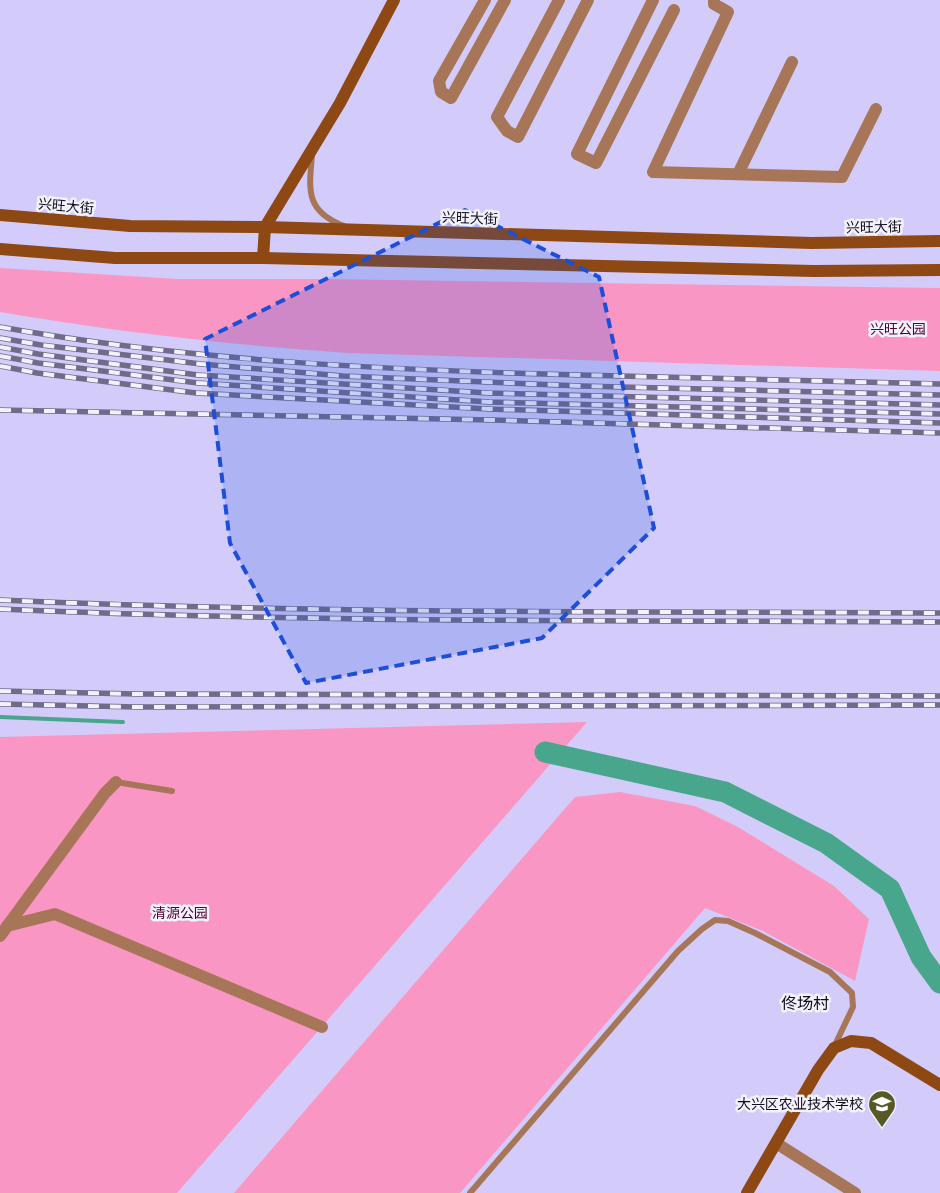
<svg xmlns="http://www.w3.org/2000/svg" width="940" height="1193" font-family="'PT Sans','Noto Sans SC',sans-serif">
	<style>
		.green { fill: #fa96c3 }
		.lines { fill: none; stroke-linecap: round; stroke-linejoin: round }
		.stream { stroke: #47a68c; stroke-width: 4 }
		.river { stroke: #47a68c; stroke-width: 21 }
		.lane { stroke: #a77659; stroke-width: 6 }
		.street { stroke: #a77659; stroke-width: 12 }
		.secondary { stroke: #8d4813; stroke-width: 12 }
		.rail-casing { stroke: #706b89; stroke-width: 5.5 }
		.rail { stroke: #f3f2fb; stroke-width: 4; stroke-dasharray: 11; stroke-linecap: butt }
		.marked { fill: #1d4ed8; fill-opacity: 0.2; stroke: #1d4ed8; stroke-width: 4; stroke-dasharray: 10 6; stroke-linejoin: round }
		.labels { text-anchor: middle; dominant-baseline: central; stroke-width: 5; stroke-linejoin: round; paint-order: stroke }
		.street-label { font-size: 14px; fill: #0f0c1b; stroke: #f3f2fb }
		.park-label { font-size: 14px; fill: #520232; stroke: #f3f2fb }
		.poi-label { font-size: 14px; fill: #0f0c1b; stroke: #f3f2fb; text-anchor: end }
		.quarter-label { font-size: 16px; fill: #0f0c1b; stroke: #f3f2fb }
	</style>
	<rect width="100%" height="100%" fill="#d3ccfa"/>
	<g class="green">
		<path d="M 0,268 L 177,279 L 325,279 L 940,288 L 940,371 L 348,353 C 232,345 115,332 0,312 Z"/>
		<polygon points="587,722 177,1193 0,1193 0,737"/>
		<polygon points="620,792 695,806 738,827 834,886 869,919 855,981 763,931 705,908 460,1193 234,1193 575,797"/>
	</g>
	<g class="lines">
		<polyline class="stream" points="0,717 123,722"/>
		<polyline class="river" points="545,752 725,792 826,843 890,889 921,957 940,983"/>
		<g class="lane">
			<path d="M 312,155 C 309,190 305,211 344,226"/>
			<polyline points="116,782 172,791"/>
			<polyline points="470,1193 678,951 702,929 715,920 728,921 755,933 830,972 852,993 853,1007 834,1047"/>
		</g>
		<g class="street">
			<polyline points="485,0 439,81 441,92 451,98 505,0"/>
			<polyline points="559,0 497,117 507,131 518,137 588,0"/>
			<polyline points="653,0 577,154 596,163 674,10"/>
			<polyline points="714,0 714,4 728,12 653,172 842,177 876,109"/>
			<polyline points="738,174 792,62"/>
			<polyline points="7,926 55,914 322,1027"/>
			<polyline points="0,936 105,793 116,782"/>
			<polyline points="776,1143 855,1193"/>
		</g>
		<g class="secondary">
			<polyline points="0,215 130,226 265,227 812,243 940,241"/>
			<polyline points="0,249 115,258 263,258 814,271 940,270"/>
			<polyline points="263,258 265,227 340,103 394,0"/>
			<polyline points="747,1193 818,1070 834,1048 851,1041 871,1043 940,1085"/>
		</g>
		<g class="rail-casing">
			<g id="rail">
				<path d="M 0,327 C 191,361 386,370 580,375 C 700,378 820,381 940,384"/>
				<polyline points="0,338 41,345 201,364 343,376 581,386 940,395"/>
				<polyline points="0,347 38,354 198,375 488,393 940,405"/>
				<polyline points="0,356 38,363 198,383 489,402 940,414"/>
				<polyline points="0,366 37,373 196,393 489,409 940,423"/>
				<polyline points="0,410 492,420 940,433"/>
				<path d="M 0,600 C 313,614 627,611 940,613"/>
				<path d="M 0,609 C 313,623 627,620 940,622"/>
				<polyline points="0,691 137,694 940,696"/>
				<polyline points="0,704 137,707 940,705"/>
			</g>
		</g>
		<use href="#rail" class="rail"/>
	</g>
	<path class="marked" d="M 465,210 L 599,277 L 654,528 L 542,638 L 306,683 L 230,543 L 205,339 Z"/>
	<defs>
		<g id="school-pin" transform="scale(1.4375)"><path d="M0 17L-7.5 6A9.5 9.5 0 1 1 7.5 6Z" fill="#575a27" stroke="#f3f2fb"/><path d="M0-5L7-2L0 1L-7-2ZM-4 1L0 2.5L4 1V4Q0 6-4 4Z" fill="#fff"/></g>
	</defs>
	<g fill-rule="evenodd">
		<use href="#school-pin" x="882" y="1104"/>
	</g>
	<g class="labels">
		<g class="street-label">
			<text transform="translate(66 206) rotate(5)">兴旺大街</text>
			<text transform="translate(470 218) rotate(2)">兴旺大街</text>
			<text transform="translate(874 227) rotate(-1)">兴旺大街</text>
		</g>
		<g class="park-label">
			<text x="898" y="329">兴旺公园</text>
			<text x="180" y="913">清源公园</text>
		</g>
		<g class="poi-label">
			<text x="863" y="1104">大兴区农业技术学校</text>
		</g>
		<g class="quarter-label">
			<text x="805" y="1003">佟场村</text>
		</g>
	</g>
</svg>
